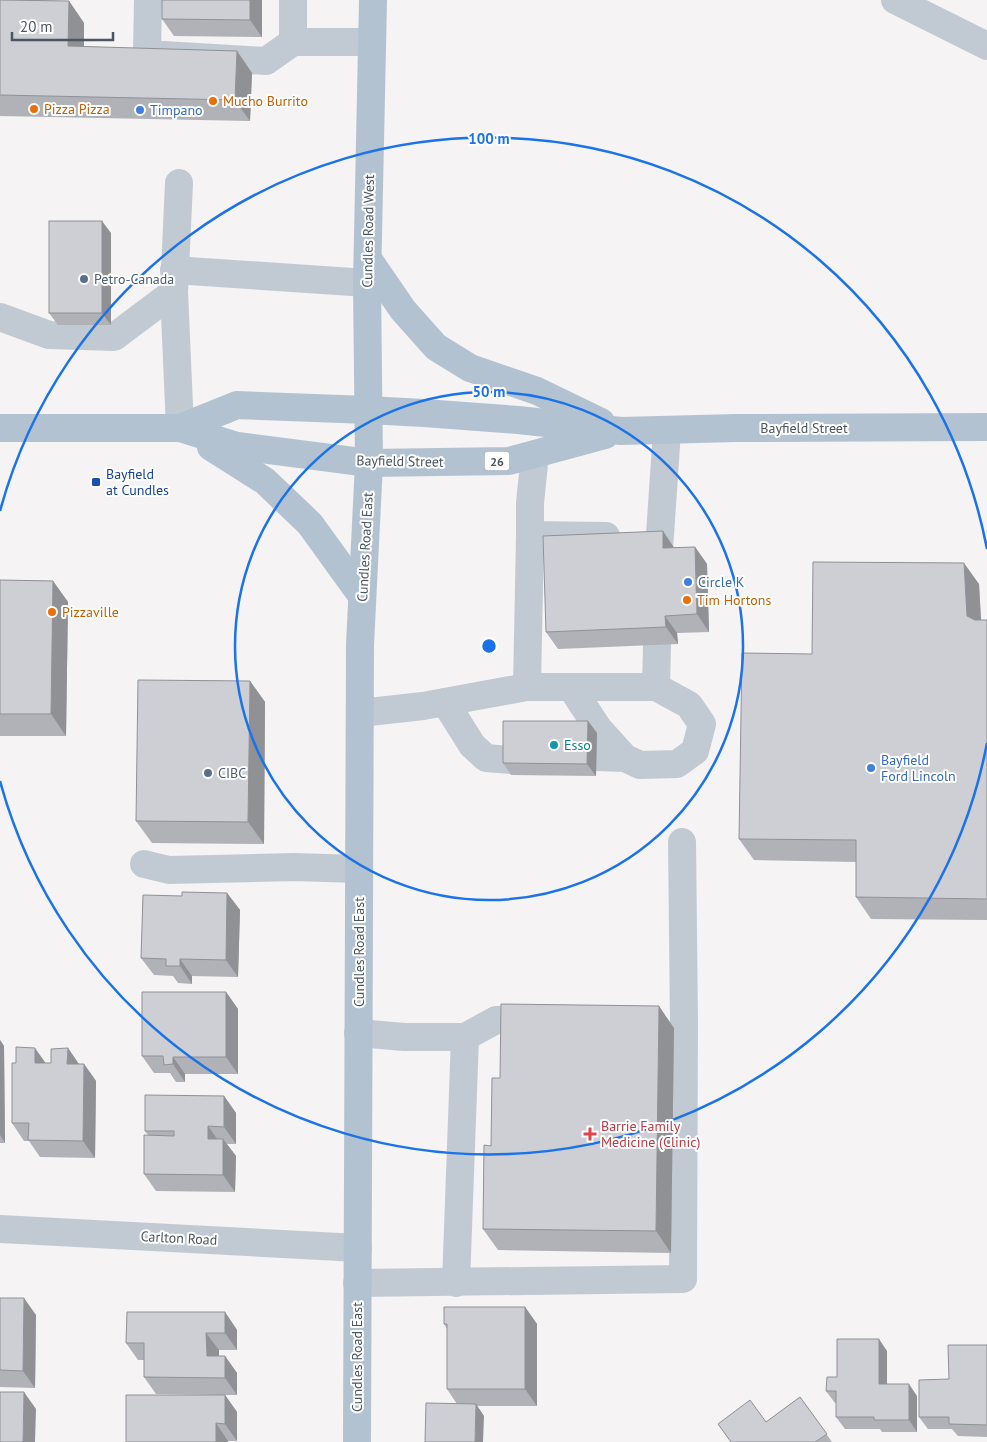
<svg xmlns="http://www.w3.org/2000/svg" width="987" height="1442" font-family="'PT Sans',sans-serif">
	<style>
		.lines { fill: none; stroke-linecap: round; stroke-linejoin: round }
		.minor { stroke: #c1cad2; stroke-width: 28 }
		.major { stroke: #b3c2d1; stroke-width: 28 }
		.wall { fill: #b0b2b7 }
		.shaded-wall { fill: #909195 }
		.building { fill: #cdcfd5; stroke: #909195 }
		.ring { fill: none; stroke: #1a73e8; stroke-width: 2.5 }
		.food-dot { fill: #e8710a; stroke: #fff; stroke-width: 2 }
		.shop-dot { fill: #3f7fe0; stroke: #fff; stroke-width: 2 }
		.service-dot { fill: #5c6f8a; stroke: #fff; stroke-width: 2 }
		.transit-dot { fill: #1a4fb4; stroke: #fff; stroke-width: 2 }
		.culture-dot { fill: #0f9aa8; stroke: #fff; stroke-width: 2 }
		.health-dot { fill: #e0444e; stroke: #fff; stroke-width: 2 }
		.labels { text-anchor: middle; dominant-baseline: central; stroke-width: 4; stroke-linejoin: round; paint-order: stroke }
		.shield { fill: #fff; stroke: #808990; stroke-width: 1 }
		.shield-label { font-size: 12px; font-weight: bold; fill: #4a5661 }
		.food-label { font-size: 14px; fill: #c56008; stroke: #fff; text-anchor: start }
		.shop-label { font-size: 14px; fill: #366cbe; stroke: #fff; text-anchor: start }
		.street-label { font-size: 14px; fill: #4a5661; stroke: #fff }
		.service-label { font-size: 14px; fill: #4e5e75; stroke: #fff; text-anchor: start }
		.transit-label { font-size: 14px; fill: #164399; stroke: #fff; text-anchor: start }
		.culture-label { font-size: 14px; fill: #0d838f; stroke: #fff; text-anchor: start }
		.health-label { font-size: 14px; fill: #be3a42; stroke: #fff; text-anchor: start }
		.centre { fill: #1a73e8; stroke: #fff; stroke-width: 2.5 }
		.ring-label { font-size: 15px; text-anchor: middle; font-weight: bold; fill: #1a73e8; stroke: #fff; stroke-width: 4; stroke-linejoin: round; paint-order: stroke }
	</style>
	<rect width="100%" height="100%" fill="#f5f3f3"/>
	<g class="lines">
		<g class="minor">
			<polyline points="148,0 147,54 266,61 293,42 293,0"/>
			<polyline points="895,0 987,46"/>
			<polyline points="293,42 372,42"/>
			<polyline points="179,183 174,292 180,428"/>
			<polyline points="174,270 367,283"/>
			<polyline points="0,317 49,335 114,337 174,292"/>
			<polyline points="535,454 530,503 530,535 606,536"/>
			<polyline points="659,549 667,431"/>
			<polyline points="527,687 530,535"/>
			<polyline points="571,687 598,728 625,758"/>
			<polyline points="445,702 472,745 486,758 511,760"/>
			<polyline points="360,713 423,706 527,687 656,687 657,645"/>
			<polyline points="596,757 625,758 640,765 677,764 695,751 702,724 689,705 656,687"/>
			<polyline points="144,864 169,870 294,867 359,869"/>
			<polyline points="358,1033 404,1037 465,1037 456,1283"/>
			<polyline points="465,1037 496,1020 539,1019"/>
			<polyline points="0,1229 358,1248"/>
			<polyline points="357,1283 683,1279 684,1022 682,842"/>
		</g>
		<g class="major">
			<polyline points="368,259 403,310 436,347 470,368 537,391 601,422"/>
			<polyline points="0,428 180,428 237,446 369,463 509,461 605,435"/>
			<polyline points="180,428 237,405 368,410 424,413 518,420 621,431 736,428 987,427"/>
			<polyline points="211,447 265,481 310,524 362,596"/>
			<polyline points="357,1442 360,645 369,463 367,283 373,0"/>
		</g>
	</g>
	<g class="wall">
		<polygon points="0,0 69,1 84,23 84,47 237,51 252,73 250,121 0,116"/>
		<polygon points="162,0 262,0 262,37 174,36 162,19"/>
		<polygon points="111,233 111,325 58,325 49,313"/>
		<polygon points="695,547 707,564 709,632 677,633 678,644 558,649 546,632 674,548"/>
		<polygon points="0,580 53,581 68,602 66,736 0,736"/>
		<polygon points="979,584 981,620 987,620 987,920 871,919 856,897 856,862 754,860 739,839 812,654"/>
		<polygon points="250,681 265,702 264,844 152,843 136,821"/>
		<polygon points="588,721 597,733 596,776 511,775 503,763"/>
		<polygon points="227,893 240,910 238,977 192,976 192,984 178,983 173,976 154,975 141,958 182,896"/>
		<polygon points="226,992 238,1009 238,1074 185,1074 185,1082 176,1082 170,1073 154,1073 142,1056"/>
		<polygon points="674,1028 671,1253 498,1250 483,1229 491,1146"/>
		<polygon points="0,1040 4,1046 5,1143 0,1143"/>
		<polygon points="68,1048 79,1064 84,1064 96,1081 95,1158 40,1157 29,1141 24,1141 12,1123 46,1063 51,1063"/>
		<polygon points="224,1096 236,1113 236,1144 227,1144 236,1156 235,1192 156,1191 144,1174 148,1135 145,1131"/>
		<polygon points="0,1298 36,1315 35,1388 0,1387"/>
		<polygon points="525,1307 537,1324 537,1406 477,1406 484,1416 457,1404 447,1389 447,1329 444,1324"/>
		<polygon points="225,1312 237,1330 237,1350 219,1350 219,1356 225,1356 237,1373 237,1395 225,1395 237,1412 237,1441 228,1441 228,1442 126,1442 223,1395 156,1394 144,1377 144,1360 138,1360 126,1343"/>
		<polygon points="987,1345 987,1437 958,1436 952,1429 928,1429 919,1417 949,1379"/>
		<polygon points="887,1351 887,1384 917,1396 917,1432 882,1432 880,1429 845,1429 836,1417 836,1403 835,1403 826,1391 837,1377"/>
		<polygon points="800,1397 832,1442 731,1442 718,1424 766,1422"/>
	</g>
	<g class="shaded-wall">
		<polygon points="250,0 262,0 262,37 250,20"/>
		<polygon points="69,1 84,23 84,68 68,46"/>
		<polygon points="237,51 252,73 250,121 235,100"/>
		<polygon points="102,221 111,233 111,325 102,313"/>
		<polygon points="663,531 675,549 663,548"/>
		<polygon points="695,547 707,564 709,632 697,614"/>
		<polygon points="964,563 979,584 982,638 967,616"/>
		<polygon points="53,581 68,602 66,736 51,714"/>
		<polygon points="665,616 677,633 678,644 666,627"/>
		<polygon points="250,681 265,702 264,844 248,822"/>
		<polygon points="588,721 597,733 596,776 587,764"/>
		<polygon points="227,893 240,910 238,977 226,960"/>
		<polygon points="180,959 192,976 192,984 180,966"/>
		<polygon points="226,992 238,1009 238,1074 226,1057"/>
		<polygon points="659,1006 674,1028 671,1253 656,1231"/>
		<polygon points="0,1040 4,1046 5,1143 0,1135"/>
		<polygon points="35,1048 47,1065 35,1063"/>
		<polygon points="68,1048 80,1066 67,1064"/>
		<polygon points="173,1057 185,1074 185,1082 173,1064"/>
		<polygon points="84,1064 96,1081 95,1158 83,1141"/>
		<polygon points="224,1096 236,1113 236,1144 224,1127"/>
		<polygon points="208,1126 220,1143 208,1139"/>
		<polygon points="223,1139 236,1156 235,1192 223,1175"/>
		<polygon points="24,1298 36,1315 35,1388 23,1371"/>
		<polygon points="525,1307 537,1324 537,1406 525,1389"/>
		<polygon points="225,1312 237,1330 237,1350 225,1333"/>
		<polygon points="206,1333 219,1350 219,1373 207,1356"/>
		<polygon points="879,1339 887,1351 887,1396 879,1384"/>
		<polygon points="225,1356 237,1373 237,1395 225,1378"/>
		<polygon points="909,1384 917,1396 917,1432 909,1420"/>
		<polygon points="24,1392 36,1409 35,1442 23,1442"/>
		<polygon points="225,1395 237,1412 237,1441 225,1424"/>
		<polygon points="476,1404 484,1416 483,1442 475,1442"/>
		<polygon points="216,1423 228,1441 228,1442 216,1442"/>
	</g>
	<g class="building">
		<polygon points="0,0 69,1 68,46 237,51 235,100 0,95"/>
		<polygon points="162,0 250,0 250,20 162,19"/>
		<rect x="49" y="221" width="53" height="92"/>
		<polygon points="663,531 663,548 695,547 697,614 665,616 666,627 546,632 543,536"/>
		<polygon points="813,562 964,563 967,616 975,620 987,620 987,899 856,897 856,840 739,839 742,653 812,654"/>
		<polygon points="0,580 53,581 51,714 0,714"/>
		<polygon points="138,680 250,681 248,822 136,821"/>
		<polygon points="503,721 588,721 587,764 503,763"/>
		<polygon points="182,892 227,893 226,960 180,959 180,966 166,966 166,959 141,958 143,895 182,896"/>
		<polygon points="142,992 226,992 226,1057 173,1057 173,1064 164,1065 163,1056 142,1056"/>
		<polygon points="501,1004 659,1006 656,1231 483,1229 484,1145 491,1146 492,1078 500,1078"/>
		<polygon points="16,1047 35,1048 35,1063 51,1063 51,1049 68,1048 67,1064 84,1064 83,1141 28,1140 29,1123 12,1123 12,1063 16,1063"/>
		<polygon points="145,1095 224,1096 224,1127 208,1126 208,1139 223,1139 223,1175 144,1174 144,1135 174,1136 174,1131 145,1131"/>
		<polygon points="0,1298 24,1298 23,1371 0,1370"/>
		<polygon points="444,1307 525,1307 525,1389 447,1389 447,1324 444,1324"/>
		<polygon points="127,1312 225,1312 225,1333 206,1333 207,1356 225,1356 225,1378 144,1377 144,1343 126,1343"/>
		<polygon points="837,1339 879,1339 879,1384 909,1384 909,1420 874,1420 874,1417 836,1417 836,1391 826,1391 827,1377 837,1377"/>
		<polygon points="948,1345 987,1345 987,1425 949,1424 949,1417 919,1417 919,1380 949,1379"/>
		<polygon points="0,1392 24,1392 23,1442 0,1442"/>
		<polygon points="126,1395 225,1395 225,1424 216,1423 216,1442 126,1442"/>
		<polygon points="800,1397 827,1434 815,1442 731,1442 718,1424 750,1400 766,1422"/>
		<polygon points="426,1403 476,1404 475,1442 425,1442"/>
	</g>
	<g class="ring">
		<circle cx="489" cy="646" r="254"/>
		<path d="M987 743A507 507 0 0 1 0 781M0 511A507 507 0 0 1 987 549"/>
	</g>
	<g class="food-dot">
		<circle cx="213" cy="101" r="5"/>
		<circle cx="34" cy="109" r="5"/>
		<circle cx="687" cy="600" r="5"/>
		<circle cx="52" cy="612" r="5"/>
	</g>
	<g class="shop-dot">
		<circle cx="140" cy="110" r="5"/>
		<circle cx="688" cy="582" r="5"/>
		<circle cx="871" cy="768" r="5"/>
	</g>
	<g class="service-dot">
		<circle cx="84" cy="279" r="5"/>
		<circle cx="208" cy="773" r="5"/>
	</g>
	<rect class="transit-dot" x="91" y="477" width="10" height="10" rx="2.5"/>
	<circle class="culture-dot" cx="554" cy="745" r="5"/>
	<path class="health-dot" d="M587.5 1126.5h5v5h5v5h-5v5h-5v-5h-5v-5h5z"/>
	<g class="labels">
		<rect class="shield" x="484.5" y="451.5" width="25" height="19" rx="4"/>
		<g class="shield-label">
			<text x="497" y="461">26</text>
		</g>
		<g class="food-label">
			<text x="223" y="101">Mucho Burrito</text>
			<text x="44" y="109">Pizza Pizza</text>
			<text x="697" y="600">Tim Hortons</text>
			<text x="62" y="612">Pizzaville</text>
		</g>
		<g class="shop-label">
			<text x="150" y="110">Timpano</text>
			<text x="698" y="582">Circle K</text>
			<text x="881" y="760">Bayfield<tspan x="881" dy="16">Ford Lincoln</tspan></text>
		</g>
		<g class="street-label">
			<text transform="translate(368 231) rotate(-89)">Cundles Road West</text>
			<text x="804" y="428">Bayfield Street</text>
			<text transform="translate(400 461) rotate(1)">Bayfield Street</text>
			<text transform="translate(365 547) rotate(-87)">Cundles Road East</text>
			<text transform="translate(359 952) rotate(-90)">Cundles Road East</text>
			<text transform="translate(179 1238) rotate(3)">Carlton Road</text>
			<text transform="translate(357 1357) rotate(-90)">Cundles Road East</text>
		</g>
		<g class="service-label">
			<text x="94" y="279">Petro-Canada</text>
			<text x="218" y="773">CIBC</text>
		</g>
		<g class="transit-label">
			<text x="106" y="474">Bayfield<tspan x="106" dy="16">at Cundles</tspan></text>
		</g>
		<g class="culture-label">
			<text x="564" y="745">Esso</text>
		</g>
		<g class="health-label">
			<text x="601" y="1126">Barrie Family<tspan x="601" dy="16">Medicine (Clinic)</tspan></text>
		</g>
	</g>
	<circle cx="489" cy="646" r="8" class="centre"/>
	<g class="ring-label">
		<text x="489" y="144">100 m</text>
		<text x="489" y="397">50 m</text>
	</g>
	<path d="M12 32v8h101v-8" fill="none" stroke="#4a5661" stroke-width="2.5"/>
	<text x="20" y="32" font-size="15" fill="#4a5661" stroke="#ffffff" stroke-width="4" paint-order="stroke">20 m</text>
</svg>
